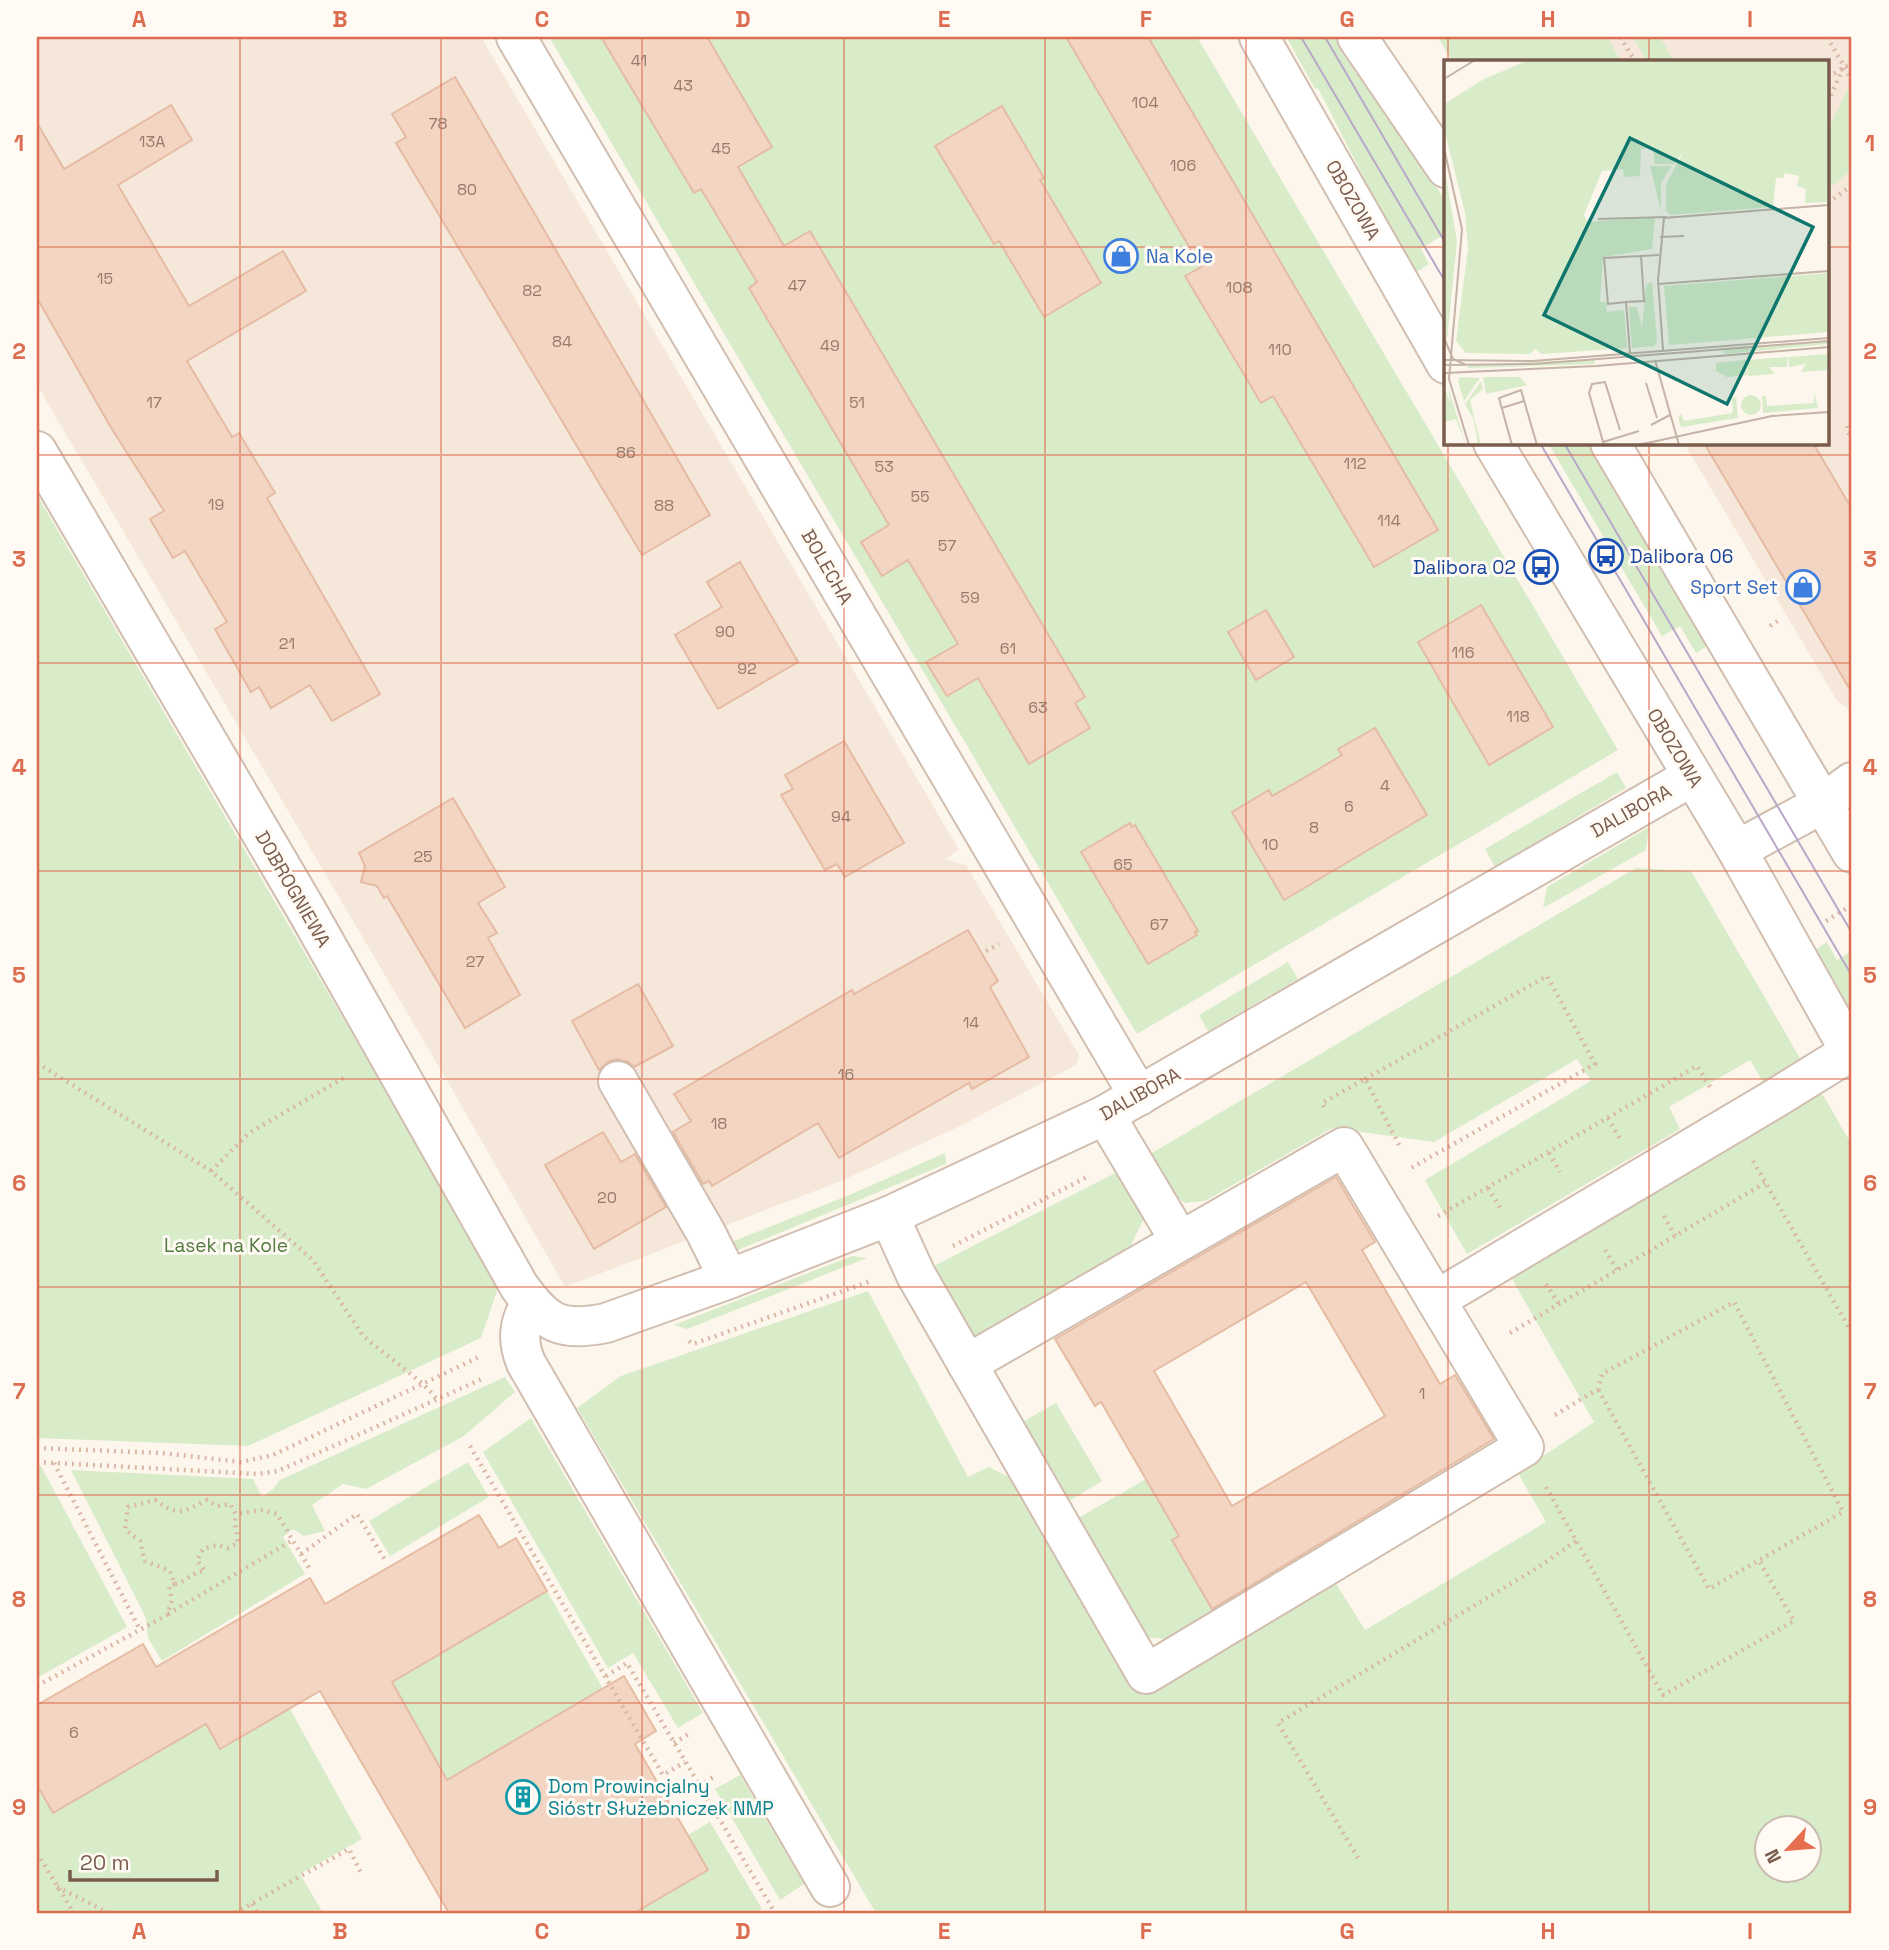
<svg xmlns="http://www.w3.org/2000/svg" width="1889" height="1950" font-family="'Space Grotesk',sans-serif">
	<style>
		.residential { fill: #f5e8da }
		.green { fill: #d8ecc9; fill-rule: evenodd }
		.building { fill: #f3d5c3; stroke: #e6bba3; stroke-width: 2; fill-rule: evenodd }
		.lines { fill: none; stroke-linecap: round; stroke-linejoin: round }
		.minor-casing { stroke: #d1beb0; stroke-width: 42 }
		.path { stroke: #d9b8a5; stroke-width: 4.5; stroke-dasharray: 2 5; stroke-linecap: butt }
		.minor { stroke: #fff; stroke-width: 38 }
		.tram { stroke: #b9a8c9; stroke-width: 2 }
		.grid { fill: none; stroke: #dc6d51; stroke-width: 2; stroke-opacity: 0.55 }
		.labels { text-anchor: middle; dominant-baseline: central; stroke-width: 6; stroke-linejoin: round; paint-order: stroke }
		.number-label { font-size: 16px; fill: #987a6a }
		.street-label { font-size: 19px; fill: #7a5c4d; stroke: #fffaf3 }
		.shop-label { font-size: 19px; fill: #366cbe; stroke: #fffaf3; text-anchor: start }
		.transit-label { font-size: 19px; fill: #164399; stroke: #fffaf3; text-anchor: start }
		.park-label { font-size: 19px; fill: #537a41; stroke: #fffaf3 }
		.culture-label { font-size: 19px; fill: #0d838f; stroke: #fffaf3; text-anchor: start }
		.inset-road { fill: none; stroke: #c5b3a7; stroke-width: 2 }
		.view { fill: #0f766e; fill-opacity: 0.15; stroke: #0f766e; stroke-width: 3.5 }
		.inset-edge { fill: none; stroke: #7a5c4d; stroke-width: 3.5 }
		.neatline { fill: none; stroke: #dc6d51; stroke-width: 2.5 }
		.grid-label { font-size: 23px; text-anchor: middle; font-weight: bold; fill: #dc6d51 }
	</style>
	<rect width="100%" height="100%" fill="#fdf6ec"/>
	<g class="residential">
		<polygon points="37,37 481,37 959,850 945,859 966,865 1079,1055 1076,1065 958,1127 841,1181 565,1287 445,1077 37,385"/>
		<polygon points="1442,37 1852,37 1852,711 1838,702 1684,443 1828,443 1828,61 1456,61"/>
	</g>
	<g class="green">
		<polygon points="549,37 1197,37 1618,750 1137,1034"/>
		<polygon points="1290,37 1334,37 1356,74 1362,72 1446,202 1446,233 1421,249 1429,264 1413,274 1318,88 1315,89 1287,38"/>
		<polygon points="1438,37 1607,37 1621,61 1452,61"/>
		<polygon points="1633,37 1660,37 1674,61 1647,61"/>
		<polygon points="1847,90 1852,97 1852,170 1828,189 1828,131"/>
		<polygon points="1548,443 1588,443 1707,646 1696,653 1680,626 1662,636"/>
		<polygon points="37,495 499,1285 481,1338 248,1446 37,1438"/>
		<polygon points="1617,772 1626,788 1495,867 1485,849"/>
		<polygon points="1649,827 1646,850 1543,908 1547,887"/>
		<polygon points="1636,868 1691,871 1800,1058 1763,1082 1750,1060 1669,1107 1680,1129 1467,1254 1425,1180 1591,1081 1577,1059 1434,1142 1332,1128 1205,1201 1185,1203 1169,1192 1150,1154"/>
		<polygon points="1827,942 1837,960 1852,951 1852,1017 1814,951"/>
		<polygon points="1288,962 1298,979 1208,1031 1199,1015"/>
		<path d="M 1818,1094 L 1823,1095 L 1852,1145 L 1852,1913 L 876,1913 L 577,1408 L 621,1376 L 868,1291 L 968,1477 L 989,1467 L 1019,1482 L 1143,1695 L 1335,1582 L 1365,1630 L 1546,1522 L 1518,1473 L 1594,1422 L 1511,1277 ZM 1766,1828 L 1808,1828 L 1808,1870 L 1766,1870 Z"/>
		<polygon points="945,1153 946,1164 731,1253 726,1244 847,1196"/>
		<polygon points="1123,1169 1138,1195 1144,1219 1128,1251 968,1340 928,1269"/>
		<polygon points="852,1256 867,1258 687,1329 674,1325"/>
		<polygon points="505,1377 515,1392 464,1436 366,1489 343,1484 312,1505 325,1531 304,1536 293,1529 283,1537 305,1574 162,1661 148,1638 146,1618 71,1470 253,1479 262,1497 273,1489 280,1480"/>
		<polygon points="1056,1403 1102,1481 1064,1504 1017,1425"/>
		<polygon points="531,1418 703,1713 678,1728 633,1653 608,1668 483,1452"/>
		<polygon points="468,1462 489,1497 390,1556 369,1521"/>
		<polygon points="37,1466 41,1466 127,1627 37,1678"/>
		<polygon points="1146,1479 1179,1536 1172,1541 1214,1611 1165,1639 1146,1637 1073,1521"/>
		<polygon points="547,1591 603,1689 447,1780 392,1682"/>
		<polygon points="290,1709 362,1839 300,1874 323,1913 37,1913 37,1786 53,1813 206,1724 221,1749"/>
		<polygon points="740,1775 804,1884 780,1900 715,1789"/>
		<polygon points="710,1822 762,1909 755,1913 634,1913 708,1870 688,1835"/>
	</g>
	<g class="building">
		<polygon points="601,37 707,37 772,147 738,167 784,246 810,231 1085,697 1075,703 1090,728 1029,764 978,678 947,696 926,662 958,644 908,560 882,576 861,542 889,525 749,288 757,282 701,189 694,193"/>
		<polygon points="1066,37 1148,37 1438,530 1374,567 1273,396 1261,403 1185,276 1201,267"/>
		<polygon points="455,77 710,515 642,555 396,143 406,137 392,114"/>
		<polygon points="171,105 192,140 118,185 189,306 283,251 306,291 187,361 232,437 239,433 275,493 267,498 380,694 332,721 310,685 271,708 259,687 251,692 215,629 227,622 185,551 173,558 150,519 164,511 110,426 37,298 37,123 64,169"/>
		<polygon points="1002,106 1044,178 1040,180 1101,283 1044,317 999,241 994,244 935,146"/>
		<polygon points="1704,443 1813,443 1852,509 1852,693"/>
		<polygon points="740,562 798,662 718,709 675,635 722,607 707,582"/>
		<polygon points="1481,605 1553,727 1489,765 1418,642"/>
		<polygon points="1266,610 1294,657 1256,680 1228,632"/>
		<polygon points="1375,728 1427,815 1284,900 1232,812 1269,790 1272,796 1307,776 1342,755 1338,749"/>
		<polygon points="844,741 904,843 845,877 837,864 825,870 781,795 793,789 785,775"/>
		<polygon points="453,798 505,887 478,903 497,933 488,938 520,995 465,1028 387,896 384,898 377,886 361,882 365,866 359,853"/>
		<polygon points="1130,823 1132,827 1135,825 1198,931 1195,932 1197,935 1148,964 1081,852"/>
		<polygon points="968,930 998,981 990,987 1029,1057 972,1089 969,1083 839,1158 818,1123 712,1186 709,1181 703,1184 673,1132 691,1121 674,1094 852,990 854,994"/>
		<polygon points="638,984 673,1046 634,1067 628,1062 617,1059 608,1062 599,1070 572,1021"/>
		<polygon points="603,1132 621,1162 635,1154 666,1207 594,1249 545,1165"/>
		<path d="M 1336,1177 L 1375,1242 L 1362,1250 L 1440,1384 L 1455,1375 L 1494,1439 L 1212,1609 L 1172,1540 L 1179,1536 L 1101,1402 L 1095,1406 L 1055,1339 ZM 1306,1282 L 1385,1416 L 1232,1506 L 1154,1371 Z"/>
		<polygon points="479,1515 499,1548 516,1538 547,1591 392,1682 447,1780 624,1676 656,1731 635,1744 708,1870 634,1913 449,1913 320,1691 220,1749 206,1724 53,1813 37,1785 37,1705 143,1644 156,1667 310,1578 325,1604"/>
	</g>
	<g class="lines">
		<g class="minor-casing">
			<g id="minor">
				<polyline points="516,37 1139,1096"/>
				<polyline points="1259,37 1446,364"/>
				<polyline points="1357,37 1446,168"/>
				<polyline points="1493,443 1737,850 1852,1055"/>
				<polyline points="1610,443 1852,853"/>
				<path d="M 37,451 L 307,911 L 519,1286 C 546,1324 560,1332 606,1323 L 729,1279 L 889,1216 L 1105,1115 L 1691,777"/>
				<polyline points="1737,850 1822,804 1852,782"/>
				<polyline points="618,1081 706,1233 729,1279"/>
				<polyline points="1105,1115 1180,1241"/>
				<polyline points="889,1216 916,1275 1146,1674 1524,1447 1436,1300"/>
				<path d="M 531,1303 C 518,1323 517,1341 526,1363 L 830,1887"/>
				<polyline points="967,1364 1344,1147 1436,1300 1774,1099 1850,1052"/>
			</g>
		</g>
		<g class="path">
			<polyline points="1620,37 1635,61"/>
			<polyline points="1827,37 1852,80"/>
			<polyline points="1828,77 1852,63"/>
			<polyline points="1828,102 1843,68"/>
			<polyline points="1828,203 1852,185"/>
			<polyline points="1847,426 1852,444"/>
			<polyline points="1770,626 1779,620"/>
			<polyline points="1826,921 1852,905"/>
			<polyline points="986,951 999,944"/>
			<polyline points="37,1063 211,1171 313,1260 363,1336 423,1384 438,1400"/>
			<polyline points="1365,1079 1547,976 1595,1064 1411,1168"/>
			<polyline points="1324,1107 1322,1103 1365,1079 1399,1145"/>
			<polyline points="1608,1118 1620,1139"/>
			<polyline points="1549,1153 1560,1172"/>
			<polyline points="1753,1161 1852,1333"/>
			<polyline points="211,1171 249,1133 347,1076"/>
			<polyline points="1488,1188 1502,1211"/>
			<polyline points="1438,1216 1697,1066 1710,1087"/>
			<polyline points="1664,1216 1675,1236"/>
			<polyline points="953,1246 1089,1176"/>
			<polyline points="1605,1250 1617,1270"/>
			<polyline points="1546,1284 1559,1304"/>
			<polyline points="1510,1333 1765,1183"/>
			<polyline points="689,1341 693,1344 871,1281"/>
			<polyline points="1555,1415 1598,1389 1602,1374 1734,1302 1843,1512 1709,1589 1598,1389"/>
			<polyline points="470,1446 663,1775 685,1762"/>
			<polyline points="37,1448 161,1453 241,1462 273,1455 479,1357"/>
			<polyline points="37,1462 258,1474 278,1471 484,1378"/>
			<polyline points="54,1463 140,1630"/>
			<polyline points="1546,1487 1663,1695 1794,1621 1759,1561"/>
			<polyline points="301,1554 357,1514 385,1560"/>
			<path d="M 175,1584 C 187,1581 192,1572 205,1571 L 197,1560 L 203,1549 L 217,1545 L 228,1548 L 238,1543 L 235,1522 L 236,1514"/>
			<polyline points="168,1614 293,1540"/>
			<polyline points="606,1676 627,1663 775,1913"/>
			<path d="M 37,1686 L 167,1615 L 172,1600 L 169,1586 L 175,1584 L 170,1571 L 145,1561 L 140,1541 L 125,1529 L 128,1507 L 155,1500 C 179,1517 182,1512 207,1500 L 217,1506 L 230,1504 L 236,1514 L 263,1510 L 277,1514 L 311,1571"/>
			<polyline points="674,1743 690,1733"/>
			<polyline points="699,1786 715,1776"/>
			<polyline points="37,1853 74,1913"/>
			<polyline points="1358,1858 1278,1723 1537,1568 1576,1541"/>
			<polyline points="57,1887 109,1913"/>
			<polyline points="252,1904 257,1913"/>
			<polyline points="235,1913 349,1849 362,1875"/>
		</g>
		<use href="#minor" class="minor"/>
		<g class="tram">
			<polyline points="1301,37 1446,283"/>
			<polyline points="1325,37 1446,244"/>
			<polyline points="1540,443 1852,976"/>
			<polyline points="1564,443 1852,933"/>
		</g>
	</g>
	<path class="grid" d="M 240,37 L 240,1913M 441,37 L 441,1913M 642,37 L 642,1913M 844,37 L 844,1913M 1045,37 L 1045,1913M 1246,37 L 1246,1913M 1448,37 L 1448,61M 1649,37 L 1649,61M 37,247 L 1446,247M 1828,247 L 1852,247M 1448,443 L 1448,1913M 1649,443 L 1649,1913M 37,455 L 1852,455M 37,663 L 1852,663M 37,871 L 1852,871M 37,1079 L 1852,1079M 37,1287 L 1852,1287M 37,1495 L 1852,1495M 37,1703 L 1852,1703"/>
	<defs>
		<g id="shop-ring" transform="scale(1.75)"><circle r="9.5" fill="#fffaf3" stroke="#3f7fe0" stroke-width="1.5"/><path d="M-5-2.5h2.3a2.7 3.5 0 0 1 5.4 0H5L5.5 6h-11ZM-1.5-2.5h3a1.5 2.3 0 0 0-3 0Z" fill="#3f7fe0"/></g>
		<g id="bus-ring" transform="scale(1.75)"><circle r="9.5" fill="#fffaf3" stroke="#1a4fb4" stroke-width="1.5"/><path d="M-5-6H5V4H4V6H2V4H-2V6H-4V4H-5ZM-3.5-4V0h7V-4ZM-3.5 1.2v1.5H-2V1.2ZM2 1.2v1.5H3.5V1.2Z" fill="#1a4fb4"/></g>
		<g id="building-ring" transform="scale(1.75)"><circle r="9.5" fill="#fffaf3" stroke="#0f9aa8" stroke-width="1.5"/><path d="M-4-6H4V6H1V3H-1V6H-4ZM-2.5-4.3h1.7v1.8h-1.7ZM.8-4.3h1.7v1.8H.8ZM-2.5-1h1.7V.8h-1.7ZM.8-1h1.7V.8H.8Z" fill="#0f9aa8"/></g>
	</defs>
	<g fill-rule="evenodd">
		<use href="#shop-ring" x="1121" y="256"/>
		<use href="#bus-ring" x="1606" y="556"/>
		<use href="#bus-ring" x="1541" y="567"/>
		<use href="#shop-ring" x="1803" y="587"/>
		<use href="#building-ring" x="523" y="1797"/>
	</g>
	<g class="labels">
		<g class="number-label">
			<text x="639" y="60">41</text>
			<text x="683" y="85">43</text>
			<text x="1145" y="102">104</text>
			<text x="438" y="123">78</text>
			<text x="152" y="141">13A</text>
			<text x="721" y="148">45</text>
			<text x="1183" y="165">106</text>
			<text x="467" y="189">80</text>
			<text x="105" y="278">15</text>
			<text x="797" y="285">47</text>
			<text x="1239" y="287">108</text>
			<text x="532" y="290">82</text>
			<text x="562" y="341">84</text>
			<text x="830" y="345">49</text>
			<text x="1280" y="349">110</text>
			<text x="154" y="402">17</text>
			<text x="857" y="402">51</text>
			<text x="626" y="452">86</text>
			<text x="1355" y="463">112</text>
			<text x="884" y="466">53</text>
			<text x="920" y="496">55</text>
			<text x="216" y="504">19</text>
			<text x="664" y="505">88</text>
			<text x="1389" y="520">114</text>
			<text x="947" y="545">57</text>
			<text x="970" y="597">59</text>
			<text x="725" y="631">90</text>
			<text x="287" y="643">21</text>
			<text x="1008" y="648">61</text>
			<text x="1463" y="652">116</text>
			<text x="747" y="668">92</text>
			<text x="1038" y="707">63</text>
			<text x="1518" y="716">118</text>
			<text x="1385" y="785">4</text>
			<text x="1349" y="806">6</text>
			<text x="841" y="816">94</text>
			<text x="1314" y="827">8</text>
			<text x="1270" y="844">10</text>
			<text x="423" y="856">25</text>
			<text x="1123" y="864">65</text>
			<text x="1159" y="924">67</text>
			<text x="475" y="961">27</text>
			<text x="971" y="1022">14</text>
			<text x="846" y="1074">16</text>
			<text x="719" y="1123">18</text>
			<text x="607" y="1197">20</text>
			<text x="1422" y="1393">1</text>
			<text x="74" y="1732">6</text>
		</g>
		<g class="street-label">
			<text transform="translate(1353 200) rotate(60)">OBOZOWA</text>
			<text transform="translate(827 567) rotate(60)">BOLECHA</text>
			<text transform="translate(1675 748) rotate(59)">OBOZOWA</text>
			<text transform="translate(1631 811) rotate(-29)">DALIBORA</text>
			<text transform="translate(293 889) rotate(60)">DOBROGNIEWA</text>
			<text transform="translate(1140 1094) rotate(-29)">DALIBORA</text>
		</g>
		<g class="shop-label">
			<text x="1146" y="256">Na Kole</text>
			<text x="1778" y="587" text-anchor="end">Sport Set</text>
		</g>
		<g class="transit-label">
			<text x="1630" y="556">Dalibora 06</text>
			<text x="1516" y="567" text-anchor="end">Dalibora 02</text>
		</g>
		<g class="park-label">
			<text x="226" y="1245">Lasek na Kole</text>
		</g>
		<g class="culture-label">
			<text x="548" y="1786">Dom Prowincjalny<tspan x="548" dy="22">Sióstr Służebniczek NMP</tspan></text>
		</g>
	</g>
	<g transform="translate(1444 60)">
		<rect width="385" height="385" fill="#fdf6ec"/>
		<path d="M 85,0 L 385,0 L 385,142 L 361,143 L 362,129 L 353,126 L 355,116 L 341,113 L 339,118 L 332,118 L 329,147 L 226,155 L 222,151 L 222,124 L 240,91 L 230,104 L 211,104 L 208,83 L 208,88 L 197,89 L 196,116 L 180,117 L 179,109 L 158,111 L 140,155 L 143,162 L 211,157 L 208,189 L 159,197 L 156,242 L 162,242 L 163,252 L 180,250 L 183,288 L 98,294 L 91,289 L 86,294 L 22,293 L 12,281 L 24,188 L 21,153 L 0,68 L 0,44 L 40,19 ZM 0,105 L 13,181 L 3,280 L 0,271 ZM 206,106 L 228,106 L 217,123 L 217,151 ZM 385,213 L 385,272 L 225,285 L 220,226 ZM 208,222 L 213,281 L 210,286 L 188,288 L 185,247 L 193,247 L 198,267 L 202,225 ZM 385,281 L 385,284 L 280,294 L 279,289 ZM 383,294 L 384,310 L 357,312 L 362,304 L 345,307 L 344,297 ZM 343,297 L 343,307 L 325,307 L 331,314 L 304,316 L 303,300 ZM 150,299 L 151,304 L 23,308 L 25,305 ZM 302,300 L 303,315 L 283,317 L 272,311 L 272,303 ZM 16,317 L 36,318 L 20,341 L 14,321 ZM 76,317 L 83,325 L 42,334 L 39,317 ZM 37,321 L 39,329 L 26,340 L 37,385 L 34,385 L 30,360 L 21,344 ZM 0,326 L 6,343 L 4,327 L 22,385 L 12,359 L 0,362 ZM 370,332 L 374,348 L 319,353 L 318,336 L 322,336 L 323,346 L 370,343 ZM297 345a10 10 0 1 1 20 0a10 10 0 1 1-20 0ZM 292,337 L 294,358 L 237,367 L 234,358 L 237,353 L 240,361 L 289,353 L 288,338 Z" fill="#d8ecc9"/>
		<path class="inset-road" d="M 0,19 L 31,0M 0,88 L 18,169 L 5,319 L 25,385M 154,159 L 223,157M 216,177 L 240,176M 214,224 L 385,211M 182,242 L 164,244 L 160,198 L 215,195M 0,278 L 9,299 L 22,305M 219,290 L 214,220 L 220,158 L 385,145M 186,293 L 182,242 L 200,241 L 197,195M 0,300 L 89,301 L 385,278M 211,300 L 235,385M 0,305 L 90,304 L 385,281M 0,313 L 152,306 L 385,287M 202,323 L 213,358M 58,348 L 80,341M 207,365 L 226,355M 159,382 L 195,371M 68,385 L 55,338 L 77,330 L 93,385M 160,385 L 145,333 L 148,324 L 161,322 L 176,370M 194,385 L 328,356 L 385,352"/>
		<path class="view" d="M 186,78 L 369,167 L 283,344 L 100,255 Z"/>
		<rect width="385" height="385" class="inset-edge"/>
	</g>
	<rect width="1889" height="1950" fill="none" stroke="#fffaf3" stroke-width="77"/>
	<g transform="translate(1788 1849) rotate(244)"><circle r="33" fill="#fffaf3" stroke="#cabbb1" stroke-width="2"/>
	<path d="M0-5L12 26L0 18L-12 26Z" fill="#e76f51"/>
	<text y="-10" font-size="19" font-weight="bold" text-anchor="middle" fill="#7a5c4d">N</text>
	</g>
	<path d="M70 1870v10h147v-10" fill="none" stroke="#7a5c4d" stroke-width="3.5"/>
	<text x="80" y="1870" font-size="21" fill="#7a5c4d" stroke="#fffaf3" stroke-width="5" paint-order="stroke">20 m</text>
	<rect x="38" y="38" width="1812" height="1874" class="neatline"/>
	<g class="grid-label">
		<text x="139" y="27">A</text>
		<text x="340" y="27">B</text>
		<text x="542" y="27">C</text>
		<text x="743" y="27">D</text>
		<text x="944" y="27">E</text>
		<text x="1146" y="27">F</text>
		<text x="1347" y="27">G</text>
		<text x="1548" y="27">H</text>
		<text x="1750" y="27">I</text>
		<text x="19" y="151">1</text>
		<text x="1870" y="151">1</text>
		<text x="19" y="359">2</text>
		<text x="1870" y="359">2</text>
		<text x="19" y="567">3</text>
		<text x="1870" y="567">3</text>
		<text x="19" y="775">4</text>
		<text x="1870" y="775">4</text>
		<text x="19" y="983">5</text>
		<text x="1870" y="983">5</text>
		<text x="19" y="1191">6</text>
		<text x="1870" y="1191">6</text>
		<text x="19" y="1399">7</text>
		<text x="1870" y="1399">7</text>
		<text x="19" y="1607">8</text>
		<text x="1870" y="1607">8</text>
		<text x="19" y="1815">9</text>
		<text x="1870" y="1815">9</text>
		<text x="139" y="1939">A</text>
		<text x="340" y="1939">B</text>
		<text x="542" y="1939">C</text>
		<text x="743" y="1939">D</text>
		<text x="944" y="1939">E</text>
		<text x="1146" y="1939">F</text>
		<text x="1347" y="1939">G</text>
		<text x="1548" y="1939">H</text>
		<text x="1750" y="1939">I</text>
	</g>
</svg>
